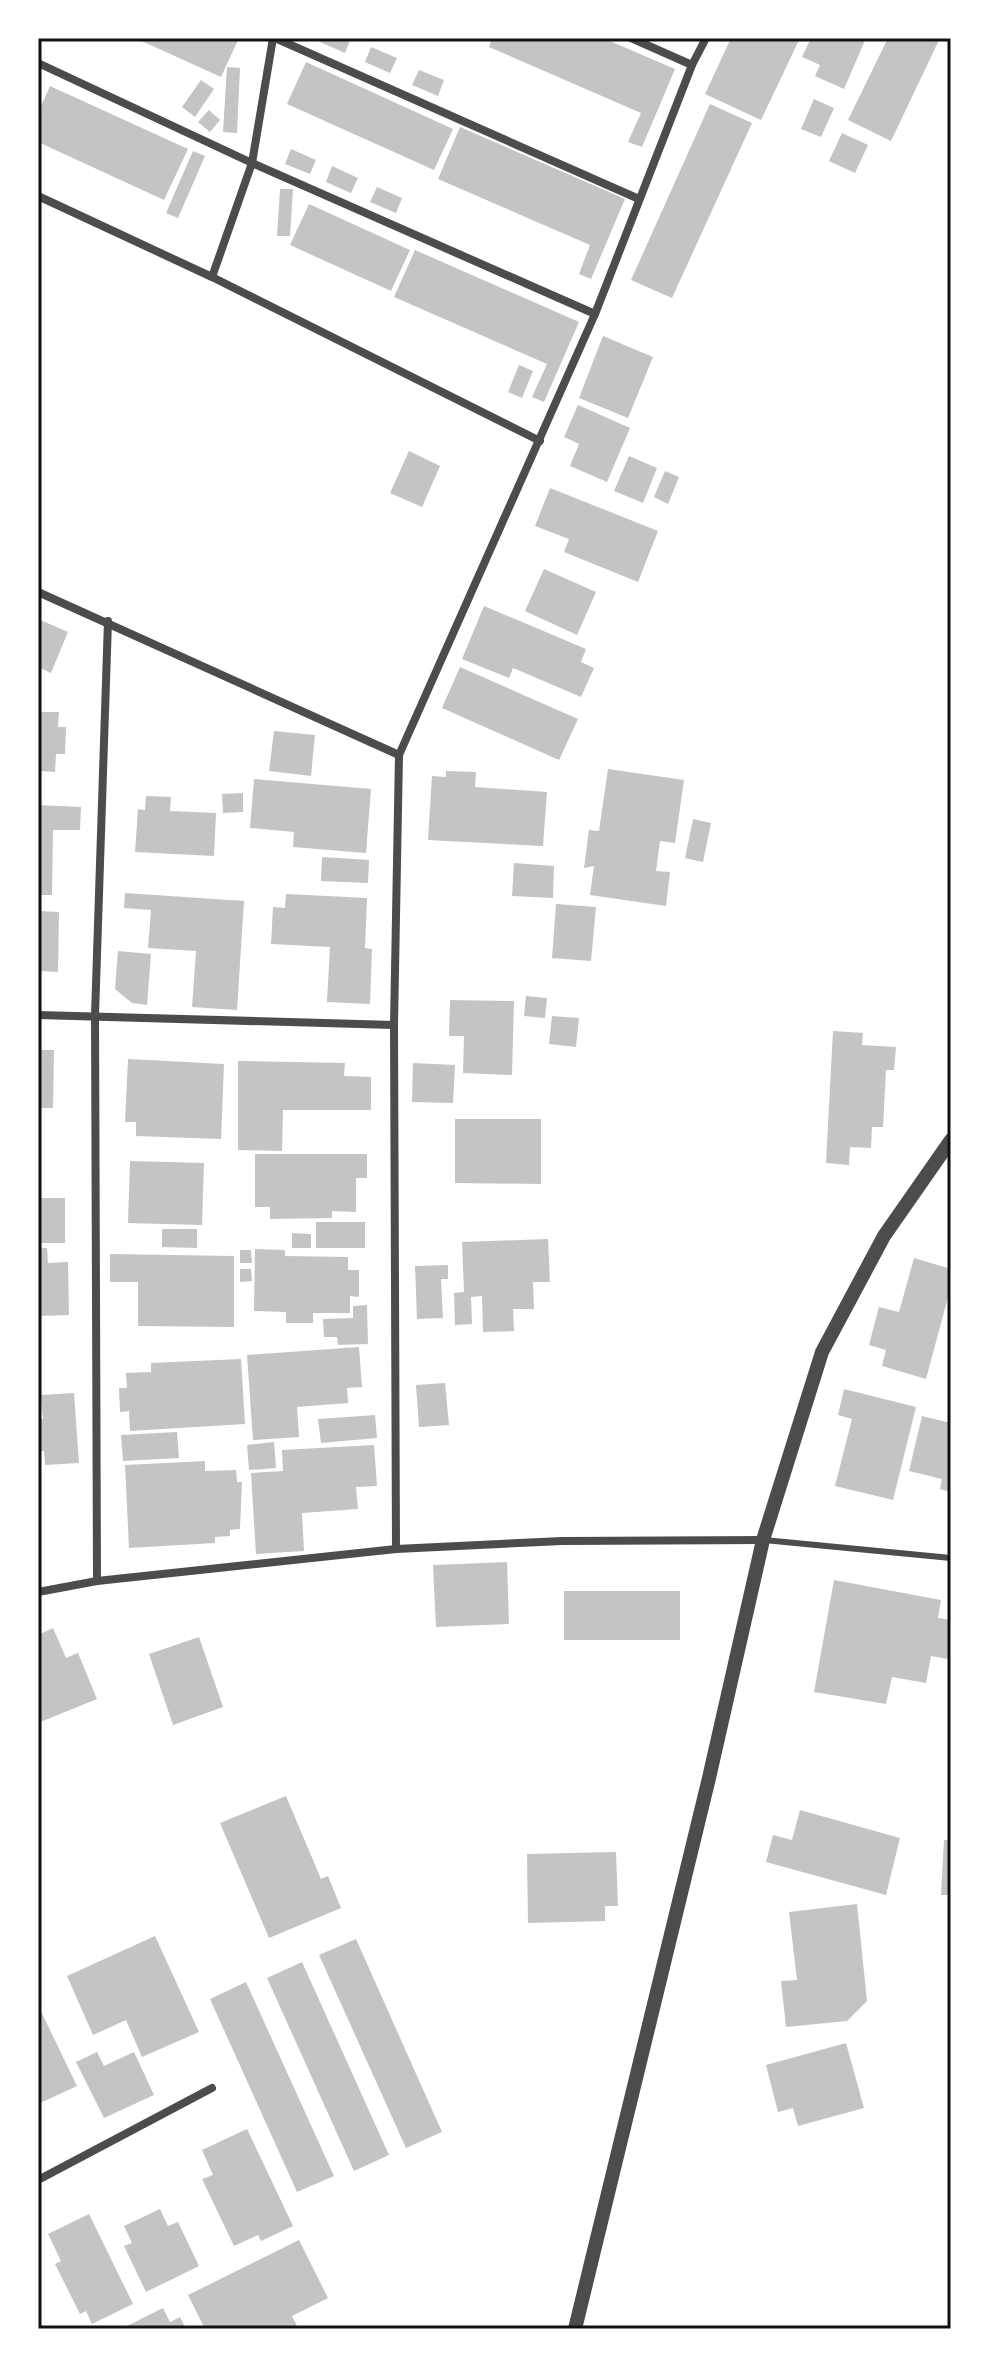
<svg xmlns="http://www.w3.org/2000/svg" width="989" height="2367" font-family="'Noto Serif',serif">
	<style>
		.building { fill: #c4c4c4 }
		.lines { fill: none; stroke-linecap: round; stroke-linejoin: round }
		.service { stroke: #4c4c4c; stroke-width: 6 }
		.minor { stroke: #4c4c4c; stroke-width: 8 }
		.tertiary { stroke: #4c4c4c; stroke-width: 14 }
		.neatline { fill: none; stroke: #111; stroke-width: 3 }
	</style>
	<rect width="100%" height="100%" fill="#fff"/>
	<g class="building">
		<polygon points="135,38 239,38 221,77"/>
		<polygon points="321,38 351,38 345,53 320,42"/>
		<polygon points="492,38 603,38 675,69 642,147 628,142 641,113 489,47"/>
		<polygon points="731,38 800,38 761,120 705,94"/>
		<polygon points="811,38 866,38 844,89 815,76 820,65 802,57"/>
		<polygon points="888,38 940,38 891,141 848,120"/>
		<polygon points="371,47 397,58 390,73 365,62"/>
		<polygon points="306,62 453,129 434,170 287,104"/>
		<polygon points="227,67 240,68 237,133 223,132"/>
		<polygon points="419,70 444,80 438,96 412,85"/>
		<polygon points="201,80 214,89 195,117 182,107"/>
		<polygon points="50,86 188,149 164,200 38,142 38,113"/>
		<polygon points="814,99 834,108 821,137 801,129"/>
		<polygon points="710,104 752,123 672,298 631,280"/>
		<polygon points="209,110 220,120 210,132 198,122"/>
		<polygon points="460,127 625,199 591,279 579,274 590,245 438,179"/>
		<polygon points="842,133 868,145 855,173 829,161"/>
		<polygon points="291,149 316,160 310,174 285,164"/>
		<polygon points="193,151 205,156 178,218 166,213"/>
		<polygon points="332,166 358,178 351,193 326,182"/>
		<polygon points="377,187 402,198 396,213 370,202"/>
		<polygon points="280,189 293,189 290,236 277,236"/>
		<polygon points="309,204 410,250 391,291 290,245"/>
		<polygon points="415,250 579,322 544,402 532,397 547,364 394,297"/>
		<polygon points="603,336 653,357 628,418 579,398"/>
		<polygon points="519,365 533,371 522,398 508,392"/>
		<polygon points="578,405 630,428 607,482 570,466 579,444 564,437"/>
		<polygon points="409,451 440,466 422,507 390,493"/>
		<polygon points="629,456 657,468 643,503 614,491"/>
		<polygon points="665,471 679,477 668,504 654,497"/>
		<polygon points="550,488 658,531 638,582 564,552 569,539 535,526"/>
		<polygon points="544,569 596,592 577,635 525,611"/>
		<polygon points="484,606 586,649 581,662 594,668 581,697 513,668 509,678 462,659"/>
		<polygon points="38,619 68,632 51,673 38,667"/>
		<polygon points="460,667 578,719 559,760 442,708"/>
		<polygon points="38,712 59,712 58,727 66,727 65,754 56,754 55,772 38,771"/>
		<polygon points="274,731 315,735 311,776 269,771"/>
		<polygon points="608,769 684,780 675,843 660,841 656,871 670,872 666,906 590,895 594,866 584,868 589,830 599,831"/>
		<polygon points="446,771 476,772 475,787 547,792 543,846 428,840 432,776 446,777"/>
		<polygon points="254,779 371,789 366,853 293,847 294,832 250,828"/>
		<polygon points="243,793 243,812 223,813 222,794"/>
		<polygon points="146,796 171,797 170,811 216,813 214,856 135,852 138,809 145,810"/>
		<polygon points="38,805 81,807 80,830 53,830 52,895 38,895"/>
		<polygon points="693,819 711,823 703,862 685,858"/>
		<polygon points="322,857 369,860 368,883 321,881"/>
		<polygon points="514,863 554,866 553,898 512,896"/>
		<polygon points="125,893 244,901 237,1010 192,1007 196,951 148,948 151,910 124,908"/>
		<polygon points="286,894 367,898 365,948 372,949 370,1004 327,1002 330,947 271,944 273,907 285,908"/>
		<polygon points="556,904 596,907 591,961 552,958"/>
		<polygon points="38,911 59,912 58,972 38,971"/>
		<polygon points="118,951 151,954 147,1005 132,1003 115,989"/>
		<polygon points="526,996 547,998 545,1018 524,1016"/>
		<polygon points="450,1000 514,1001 512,1075 463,1073 464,1036 449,1036"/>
		<polygon points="552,1016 579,1018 576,1047 549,1044"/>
		<polygon points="833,1031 863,1033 862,1045 896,1047 894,1070 886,1070 883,1127 872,1127 871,1148 850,1147 849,1165 826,1163"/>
		<polygon points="38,1050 54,1050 53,1108 38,1108"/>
		<polygon points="128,1059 224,1064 221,1139 136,1136 136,1122 125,1122"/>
		<polygon points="238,1061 345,1063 344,1076 371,1077 371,1110 283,1110 282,1151 238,1150"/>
		<polygon points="413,1063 455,1065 453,1103 412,1102"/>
		<polygon points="455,1119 541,1119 541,1184 455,1183"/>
		<polygon points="255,1154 367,1154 367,1178 356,1178 356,1212 332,1211 332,1218 270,1219 270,1207 255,1207"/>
		<polygon points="130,1161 204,1163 202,1225 128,1223"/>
		<rect x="38" y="1198" width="27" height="45"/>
		<rect x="316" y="1222" width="49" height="26"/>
		<polygon points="162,1229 197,1229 197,1248 162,1247"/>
		<polygon points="292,1233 311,1234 311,1248 292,1248"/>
		<polygon points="548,1239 550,1282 533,1282 534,1309 513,1309 514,1331 483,1332 482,1296 471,1297 472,1324 455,1325 454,1293 464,1292 462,1242"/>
		<polygon points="38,1248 47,1248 48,1263 68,1262 69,1315 38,1316"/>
		<polygon points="255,1249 285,1250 285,1256 348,1257 348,1270 359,1270 359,1297 350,1296 350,1313 313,1313 313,1323 286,1323 286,1312 254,1311"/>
		<polygon points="240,1250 251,1250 252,1263 240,1263"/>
		<polygon points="110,1254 234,1256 234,1327 138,1326 138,1282 110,1282"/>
		<polygon points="914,1258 951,1269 951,1286 926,1379 882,1366 886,1350 869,1345 879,1307 899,1312"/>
		<polygon points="448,1265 448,1279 441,1279 443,1318 417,1319 415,1266"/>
		<polygon points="240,1269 251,1269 252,1281 240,1282"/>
		<polygon points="367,1305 368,1344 338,1345 337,1337 324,1337 323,1319 353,1318 353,1306"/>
		<polygon points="359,1347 362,1387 347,1388 348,1403 297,1407 299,1437 253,1440 247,1355"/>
		<polygon points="241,1359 245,1424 130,1431 129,1411 120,1412 119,1388 127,1388 126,1373 151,1372 151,1363"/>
		<polygon points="445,1383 449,1425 419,1427 416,1385"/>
		<polygon points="844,1389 916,1407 893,1500 835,1486 852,1419 838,1415"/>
		<polygon points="74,1393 79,1463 45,1465 44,1451 38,1451 38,1419 43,1419 41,1395"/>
		<polygon points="375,1415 377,1438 321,1443 318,1419"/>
		<polygon points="922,1416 951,1423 951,1492 940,1489 942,1479 909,1471"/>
		<polygon points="177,1432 179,1458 123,1461 121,1435"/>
		<polygon points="274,1442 276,1468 249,1470 247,1445"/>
		<polygon points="374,1445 377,1486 356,1487 358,1509 302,1513 304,1551 256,1554 251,1473 283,1471 282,1450"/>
		<polygon points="205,1461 205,1471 236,1470 237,1482 242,1482 240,1529 230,1530 230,1536 215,1537 215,1543 129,1548 125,1465"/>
		<polygon points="507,1562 509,1624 436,1627 433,1565"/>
		<polygon points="834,1580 941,1600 938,1618 951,1620 948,1659 931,1656 926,1683 892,1677 886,1704 814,1692"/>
		<rect x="564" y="1591" width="116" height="49"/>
		<polygon points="53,1628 66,1658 78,1653 97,1699 38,1723 38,1635"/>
		<polygon points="199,1637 223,1707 173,1725 149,1654"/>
		<polygon points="286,1796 321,1879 328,1876 341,1908 269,1938 220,1823"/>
		<polygon points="800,1810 900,1838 886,1895 766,1862 773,1835 792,1840"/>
		<polygon points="944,1840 951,1840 951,1895 941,1895"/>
		<polygon points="616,1852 618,1906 605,1906 605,1921 528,1923 527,1854"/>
		<polygon points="857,1904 867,2001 847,2021 786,2027 781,1981 797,1980 789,1912"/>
		<polygon points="155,1936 199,2032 142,2057 126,2020 93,2035 67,1976"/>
		<polygon points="356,1939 442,2132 406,2148 319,1955"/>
		<polygon points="302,1962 389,2155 354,2171 267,1978"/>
		<polygon points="246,1982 334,2176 297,2192 210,1999"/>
		<polygon points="38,2005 77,2086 38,2104"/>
		<polygon points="846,2043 864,2108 798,2126 793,2108 778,2112 766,2065"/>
		<polygon points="97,2052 104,2066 134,2052 154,2095 104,2118 76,2062"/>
		<polygon points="247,2129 293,2226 261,2241 258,2235 234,2246 202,2179 213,2175 202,2150"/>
		<polygon points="160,2209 168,2226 178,2222 199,2266 146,2292 124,2246 132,2243 124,2226"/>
		<polygon points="89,2214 133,2304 92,2324 86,2311 80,2314 55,2264 61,2261 48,2234"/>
		<polygon points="299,2240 328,2298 292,2316 297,2326 291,2329 205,2329 188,2295"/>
		<polygon points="163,2308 170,2322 180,2317 186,2329 121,2329"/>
	</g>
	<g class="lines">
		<polyline class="service" points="764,1540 951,1558"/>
		<g class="minor">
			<polyline points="275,38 639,199"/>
			<polyline points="631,38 692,65"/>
			<polyline points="38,63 252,163 595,314"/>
			<polyline points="38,196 212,277 540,441"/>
			<polyline points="212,277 252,163 273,38"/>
			<polyline points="38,592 399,755"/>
			<polyline points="38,1015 394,1025"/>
			<polyline points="396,1549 394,1025 399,755 595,314 692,65 706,38"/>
			<polyline points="97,1581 95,1015 108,621"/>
			<polyline points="38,1592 97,1581 396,1549 562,1541 763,1540"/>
			<polyline points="38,2180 212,2088"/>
		</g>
		<polyline class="tertiary" points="575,2329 709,1778 763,1540 822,1352 884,1236 951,1140"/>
	</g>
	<rect width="989" height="2367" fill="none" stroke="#ffffff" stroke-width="80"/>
	<rect x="40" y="40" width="909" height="2287" class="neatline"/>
</svg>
